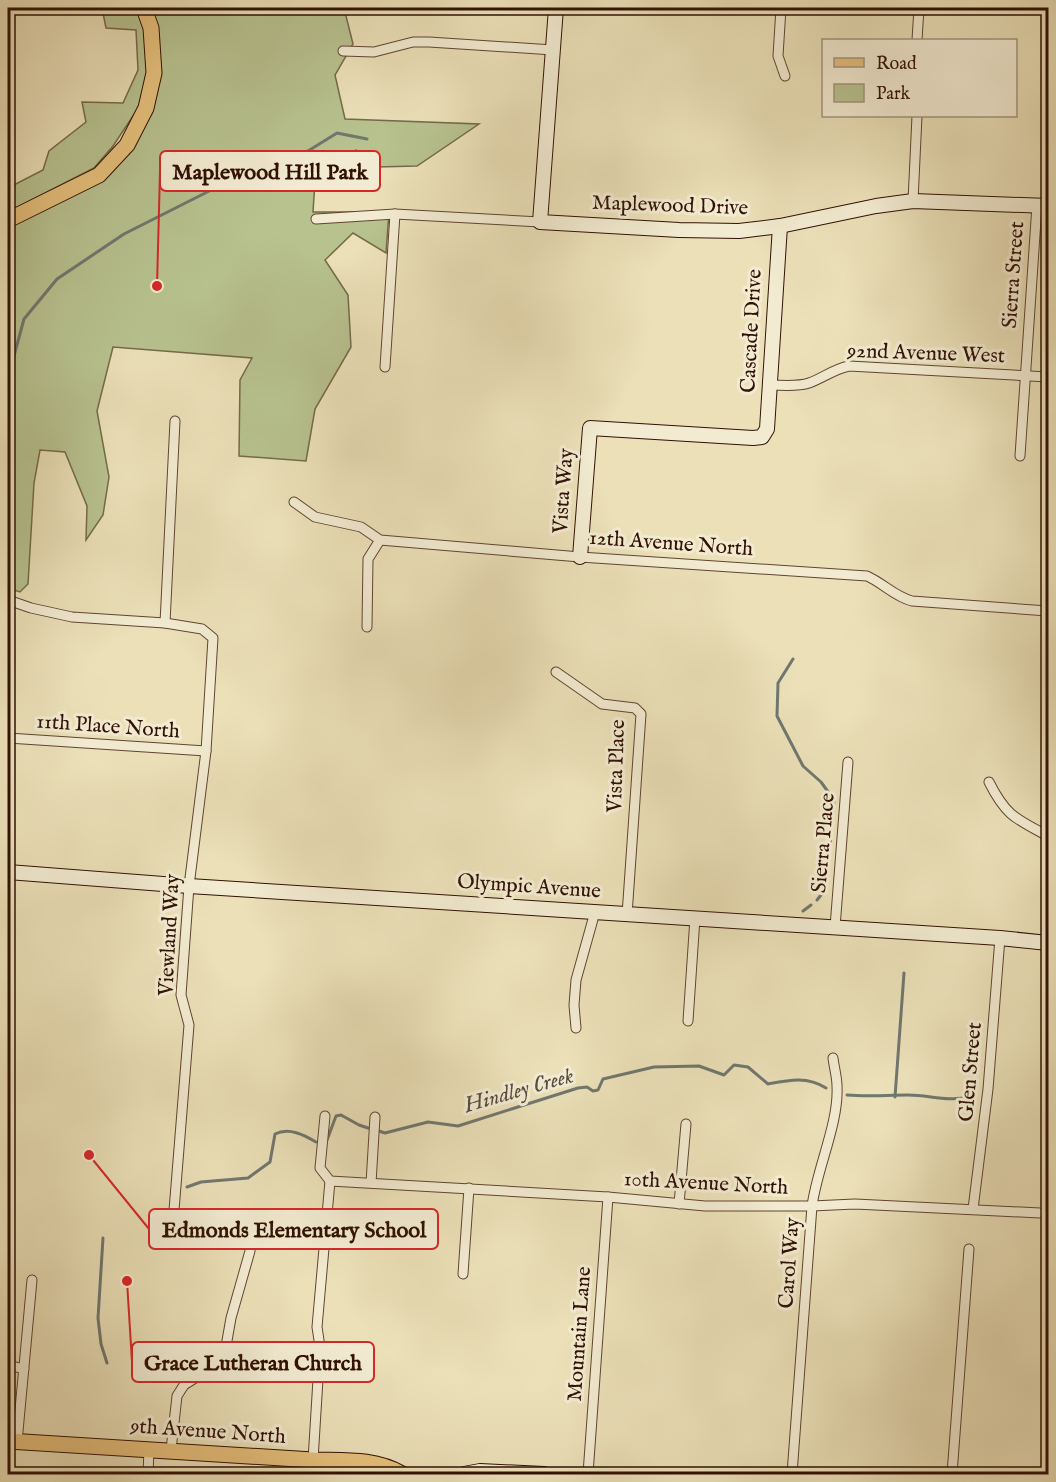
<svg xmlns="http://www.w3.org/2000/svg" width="1056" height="1482" font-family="'IM FELL English',serif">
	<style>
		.green { fill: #b7c28f; stroke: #746a4a; stroke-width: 1.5 }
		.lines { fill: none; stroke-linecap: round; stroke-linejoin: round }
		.stream { stroke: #70776f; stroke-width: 3 }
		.street-casing { stroke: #604531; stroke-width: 11 }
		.secondary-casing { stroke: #311104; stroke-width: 16 }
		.primary-casing { stroke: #311104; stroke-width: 17 }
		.street { stroke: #f2ebd1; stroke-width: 9 }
		.secondary { stroke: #f2ebd1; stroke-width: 14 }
		.primary { stroke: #e6c07c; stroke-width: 15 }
		.labels { text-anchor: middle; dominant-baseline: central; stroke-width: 6; stroke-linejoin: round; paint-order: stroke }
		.street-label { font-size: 21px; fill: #311104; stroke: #f2ebd1 }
		.water-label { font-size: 22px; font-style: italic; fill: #564c42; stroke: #f2ebd1 }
		.leader { fill: none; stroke: #d62828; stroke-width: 2 }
		.callout-dot { fill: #d62828; stroke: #f2ebd1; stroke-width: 2 }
		.callout { fill: #f2ebd1; stroke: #d62828; stroke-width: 2 }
		.callout-label { font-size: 22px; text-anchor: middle; font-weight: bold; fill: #311104 }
	</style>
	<rect width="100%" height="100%" fill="#ebe0b8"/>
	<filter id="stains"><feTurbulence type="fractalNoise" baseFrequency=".00333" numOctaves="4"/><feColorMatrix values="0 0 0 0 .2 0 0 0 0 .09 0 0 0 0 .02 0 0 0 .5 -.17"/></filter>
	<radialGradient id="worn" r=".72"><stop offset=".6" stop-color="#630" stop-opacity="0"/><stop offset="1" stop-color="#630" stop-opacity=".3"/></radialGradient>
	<g class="green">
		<polygon points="102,8 137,8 143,21 148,73 141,104 113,146 94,168 8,212 8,188 43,170 49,151 86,122 82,102 123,103 138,70 136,30 106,28"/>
		<polygon points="150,8 344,8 353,44 335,75 345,119 479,124 417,166 376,167 356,150 315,181 313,212 389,212 386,253 353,233 325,260 348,295 351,347 315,409 306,461 239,456 240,380 252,358 113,347 97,411 109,477 103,515 86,540 87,506 65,452 40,450 34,483 28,584 20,592 8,588 8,227 84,188 150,115"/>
	</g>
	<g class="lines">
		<g class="stream">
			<polyline points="8,378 24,319 57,279 124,234 235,178 260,172 285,158 308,151 337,133 367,139"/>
			<polyline points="793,659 778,683 777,716 803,766 821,782 834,800 830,844"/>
			<polyline points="817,900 825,890 829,857"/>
			<polyline points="803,911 811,905"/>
			<path d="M 847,1095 C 868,1097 887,1095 908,1095 C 929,1095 948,1102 969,1097"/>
			<polyline points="895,1097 904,973"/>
			<path d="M 379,1131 L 385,1133 L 428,1122 L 458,1126 L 578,1088 L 587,1087 L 593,1091 L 598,1090 L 603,1079 L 654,1067 L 699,1066 L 724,1075 L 734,1065 L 748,1067 L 768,1084 C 789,1080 807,1076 826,1088"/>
			<polyline points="327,1140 336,1116 341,1115 359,1125 371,1129"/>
			<path d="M 187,1187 L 201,1182 L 248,1178 L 270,1162 L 275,1134 C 289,1127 304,1135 316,1142"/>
			<polyline points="103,1238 98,1318 101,1344 107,1363"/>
			<polyline points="166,1474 167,1472"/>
		</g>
		<g class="street-casing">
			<g id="street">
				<polyline points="781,8 778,56 785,76"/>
				<polyline points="917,40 919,8"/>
				<polyline points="343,51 374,52 413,42 429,42 553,50"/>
				<polyline points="913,201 917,116"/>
				<polyline points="316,219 395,214 540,222"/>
				<polyline points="385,367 395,214"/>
				<path d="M 770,385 C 782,385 797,387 809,383 C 823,378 834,369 849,366 L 1048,377"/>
				<polyline points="1020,456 1037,205"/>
				<path d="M 294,502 L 315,517 L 361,527 L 380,540 L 580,557 L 867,576 C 883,583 895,597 912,601 L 1048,611"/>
				<polyline points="8,600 31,608 72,617 165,623 202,629 213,638 206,751 189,886 181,995 189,1025 172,1235"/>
				<polyline points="165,623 175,421"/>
				<polyline points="367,627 368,559 380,540"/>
				<polyline points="556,672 602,704 635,708 641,714 627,915"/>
				<polyline points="8,738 206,751"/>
				<path d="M 989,782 C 1006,816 1016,819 1048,836"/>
				<polyline points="835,927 848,762"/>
				<polyline points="688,1021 695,918"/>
				<polyline points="576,1028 574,1005 576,980 595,912"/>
				<polyline points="325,1116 320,1168 330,1181"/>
				<polyline points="330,1181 608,1197 705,1206 812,1206 855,1204 1040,1213"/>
				<polyline points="371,1183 375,1117"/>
				<polyline points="679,1204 686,1124"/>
				<polyline points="973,1209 988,1089 1000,938"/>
				<polyline points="463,1274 469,1188"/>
				<polyline points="8,1365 24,1369"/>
				<polyline points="17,1442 32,1280"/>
				<polyline points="171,1450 177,1396 184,1385 211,1368 225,1352 231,1318 250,1251"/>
				<polyline points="313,1460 320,1347 317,1327 330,1181"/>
				<polyline points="148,1474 149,1449"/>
				<polyline points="588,1474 608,1197"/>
				<path d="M 792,1474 L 812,1206 C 817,1168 839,1123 837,1086 C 837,1077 834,1067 833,1058"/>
				<polyline points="952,1474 969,1249"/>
			</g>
		</g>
		<g class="secondary-casing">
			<g id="secondary">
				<polyline points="556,8 540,222 679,230 739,231 780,226 876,206 913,201 1048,206"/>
				<polyline points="580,557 590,428 753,438 762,437 767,429 780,226"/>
				<polyline points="8,872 189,886 1000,938 1048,943"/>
				<polyline points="464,1474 480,1471 544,1474"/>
			</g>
		</g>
		<g class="primary-casing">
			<g id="primary">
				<polyline points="8,220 99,175 127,145 146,108 154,73 151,28 144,8"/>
				<path d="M 8,1441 L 313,1460 C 344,1461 374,1458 402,1474"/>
			</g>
		</g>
		<use href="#street" class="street"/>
		<use href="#secondary" class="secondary"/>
		<use href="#primary" class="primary"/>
	</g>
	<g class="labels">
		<g class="street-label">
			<text transform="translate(670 206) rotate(2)">Maplewood Drive</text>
			<text transform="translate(1014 275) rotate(-86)">Sierra Street</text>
			<text transform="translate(752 331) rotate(-87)">Cascade Drive</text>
			<text transform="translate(926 354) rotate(2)">92nd Avenue West</text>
			<text transform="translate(564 491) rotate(-86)">Vista Way</text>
			<text transform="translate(671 544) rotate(4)">12th Avenue North</text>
			<text transform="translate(108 727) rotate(4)">11th Place North</text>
			<text transform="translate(617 766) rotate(-88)">Vista Place</text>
			<text transform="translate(824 843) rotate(-85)">Sierra Place</text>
			<text transform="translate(529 887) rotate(4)">Olympic Avenue</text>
			<text transform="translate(170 935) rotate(-87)">Viewland Way</text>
			<text transform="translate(971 1072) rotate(-85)">Glen Street</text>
			<text transform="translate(706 1184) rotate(3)">10th Avenue North</text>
			<text transform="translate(790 1263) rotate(-86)">Carol Way</text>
			<text transform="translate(580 1334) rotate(-86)">Mountain Lane</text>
			<text transform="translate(208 1432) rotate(4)">9th Avenue North</text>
		</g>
		<g class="water-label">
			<text transform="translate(519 1091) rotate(-16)">Hindley Creek</text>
		</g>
	</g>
	<path class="leader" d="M157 286L160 171M89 1155L149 1229M127 1281L132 1362"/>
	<g class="callout-dot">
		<circle cx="157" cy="286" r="6"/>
		<circle cx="89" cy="1155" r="6"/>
		<circle cx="127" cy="1281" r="6"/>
	</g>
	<g class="callout">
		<rect x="160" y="151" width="220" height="40" rx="6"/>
		<rect x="149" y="1209" width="289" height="40" rx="6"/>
		<rect x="132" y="1342" width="242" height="40" rx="6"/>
	</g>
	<g class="callout-label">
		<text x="270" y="179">Maplewood Hill Park</text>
		<text x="294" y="1237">Edmonds Elementary School</text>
		<text x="253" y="1370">Grace Lutheran Church</text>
	</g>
	<rect width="1056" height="1482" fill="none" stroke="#ebe0b8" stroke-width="30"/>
	<rect x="9" y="9" width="1038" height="1464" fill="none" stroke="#311104" stroke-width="3"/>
	<rect x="15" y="15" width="1026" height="1452" fill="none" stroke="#311104" stroke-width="1.5"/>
	<rect x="822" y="39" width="195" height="78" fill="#f2ebd1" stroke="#a5947f" stroke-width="1.5"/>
	<rect x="834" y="58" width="30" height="9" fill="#e6c07c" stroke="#a5947f" stroke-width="1.5"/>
	<text x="876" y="69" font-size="18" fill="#311104">Road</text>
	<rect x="834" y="84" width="30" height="18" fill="#b7c28f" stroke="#a5947f" stroke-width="1.5"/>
	<text x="876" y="99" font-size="18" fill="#311104">Park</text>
	<rect width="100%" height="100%" filter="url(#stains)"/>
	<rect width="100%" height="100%" fill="url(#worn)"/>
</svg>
